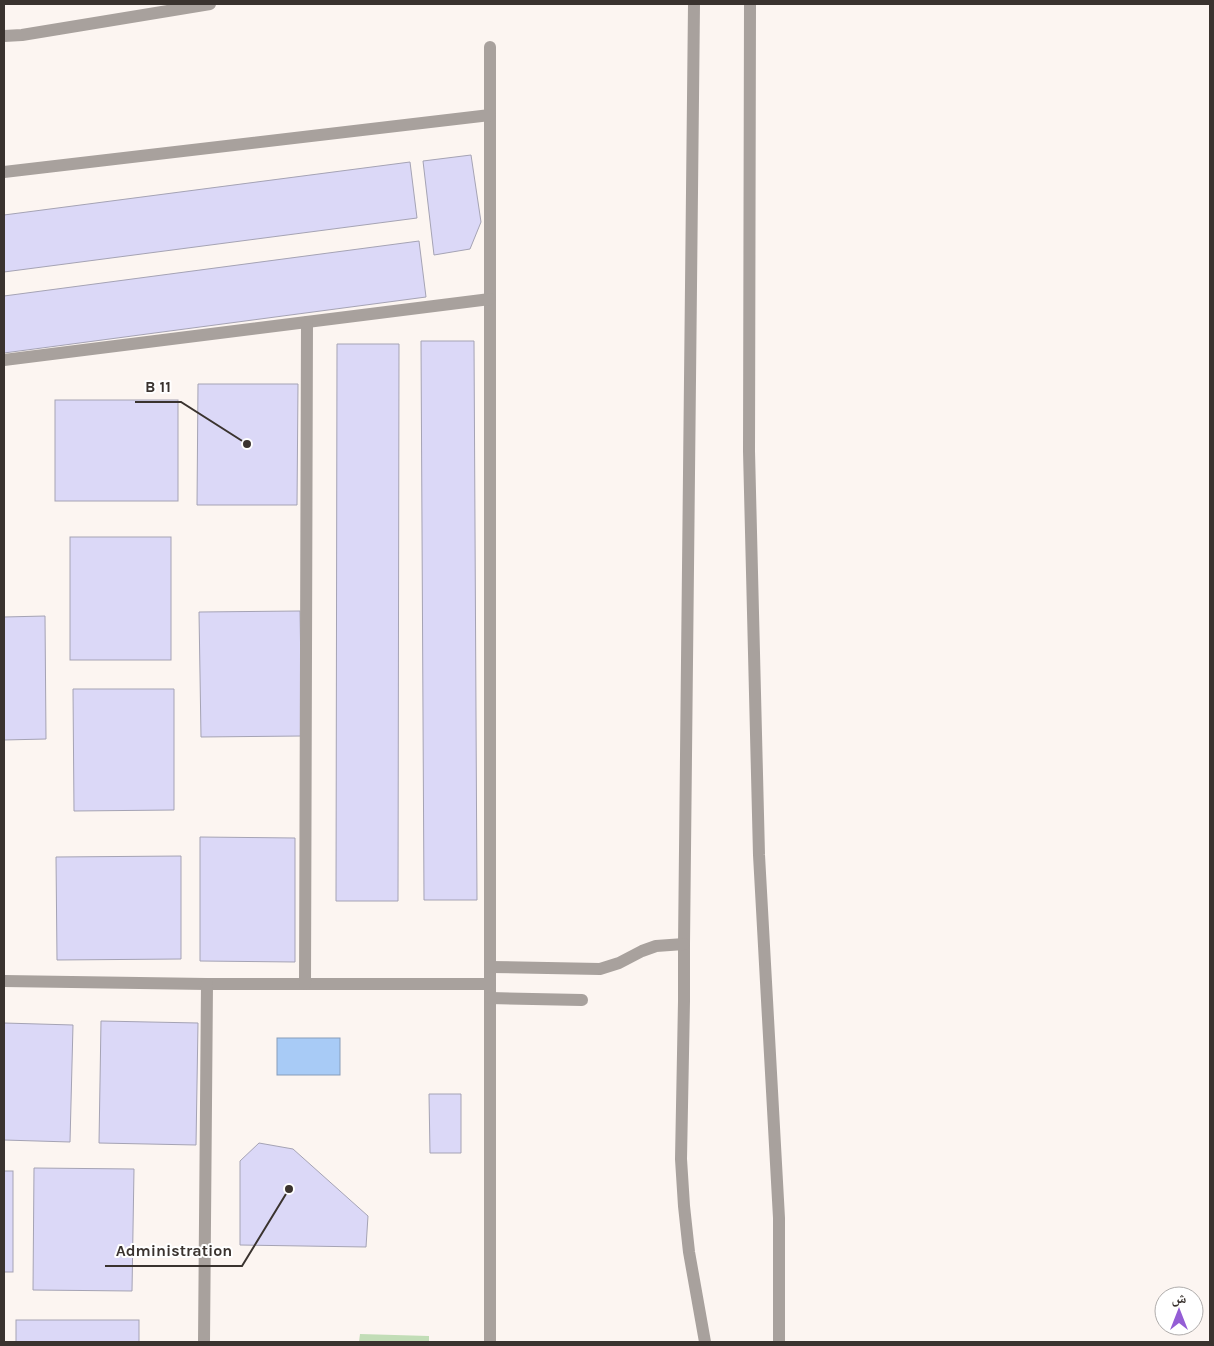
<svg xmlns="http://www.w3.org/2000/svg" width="1214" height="1346" font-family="Karla,'Noto Naskh Arabic',sans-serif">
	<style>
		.green { fill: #c2ddb7 }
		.water { fill: #a8cbf6; stroke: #879dba }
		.building { fill: #dbd8f7; stroke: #a5a3b4 }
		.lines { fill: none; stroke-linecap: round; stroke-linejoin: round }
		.minor { stroke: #a8a19d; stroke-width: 12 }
		.leader { fill: none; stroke: #3a332f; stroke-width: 2 }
		.callout-dot { fill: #3a332f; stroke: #fff; stroke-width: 2 }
		.callout-label { font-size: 16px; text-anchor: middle; font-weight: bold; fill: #3a332f; stroke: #fff; stroke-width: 4; stroke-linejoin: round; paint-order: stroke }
	</style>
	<rect width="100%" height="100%" fill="#fcf5f1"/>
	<polygon class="green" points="360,1334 429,1336 429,1342 359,1342"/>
	<rect class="water" x="277" y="1038" width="63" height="37"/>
	<g class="building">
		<polygon points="471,155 481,222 470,249 434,255 423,161"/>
		<polygon points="410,162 417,218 4,272 4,215"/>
		<polygon points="419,241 426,297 4,353 4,296"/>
		<polygon points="421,341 474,341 477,900 424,900"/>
		<polygon points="337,344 399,344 398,901 336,901"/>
		<polygon points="198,384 298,384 297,505 197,505"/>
		<rect x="55" y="400" width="123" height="101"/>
		<rect x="70" y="537" width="101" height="123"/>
		<polygon points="300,611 302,736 201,737 199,612"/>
		<polygon points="45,616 46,739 4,740 4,617"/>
		<polygon points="73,689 174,689 174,810 74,811"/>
		<polygon points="200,837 295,838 295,962 200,961"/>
		<polygon points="181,856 181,959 57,960 56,857"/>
		<polygon points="101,1021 198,1023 196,1145 99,1143"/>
		<polygon points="4,1023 73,1025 70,1142 4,1140"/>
		<polygon points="429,1094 461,1094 461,1153 430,1153"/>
		<polygon points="259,1143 293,1149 368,1216 366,1247 240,1245 240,1161"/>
		<polygon points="34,1168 134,1169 132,1291 33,1290"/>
		<rect x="4" y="1171" width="9" height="101"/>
		<rect x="16" y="1320" width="123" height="22"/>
	</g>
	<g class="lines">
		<g class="minor">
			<polyline points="694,4 684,944 684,1001 681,1159 684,1206 689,1252 705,1342"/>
			<polyline points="750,4 749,451 759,855 779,1218 779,1342"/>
			<polyline points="4,36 22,35 210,4"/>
			<polyline points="490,47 490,1342"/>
			<polyline points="4,172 490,115"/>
			<polyline points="4,360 490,299"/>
			<polyline points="490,967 600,969 619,963 642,951 656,946 684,944"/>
			<polyline points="4,981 207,984 490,984"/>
			<polyline points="305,984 307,322"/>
			<polyline points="490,998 582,1000"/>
			<polyline points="204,1342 207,984"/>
		</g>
	</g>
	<path class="leader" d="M247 444L181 402H135M289 1189L242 1266H105"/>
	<g class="callout-dot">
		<circle cx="247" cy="444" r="5"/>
		<circle cx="289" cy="1189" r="5"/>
	</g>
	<g class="callout-label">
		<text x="158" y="392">B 11</text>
		<text x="174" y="1256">Administration</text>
	</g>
	<rect width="1214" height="1346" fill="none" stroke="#3a332f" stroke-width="10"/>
	<g transform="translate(1179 1311)"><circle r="24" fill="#ffffff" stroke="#b0adac"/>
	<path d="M0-4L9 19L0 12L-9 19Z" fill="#945dd5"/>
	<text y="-8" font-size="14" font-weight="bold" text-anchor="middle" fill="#3a332f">ش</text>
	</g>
</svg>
